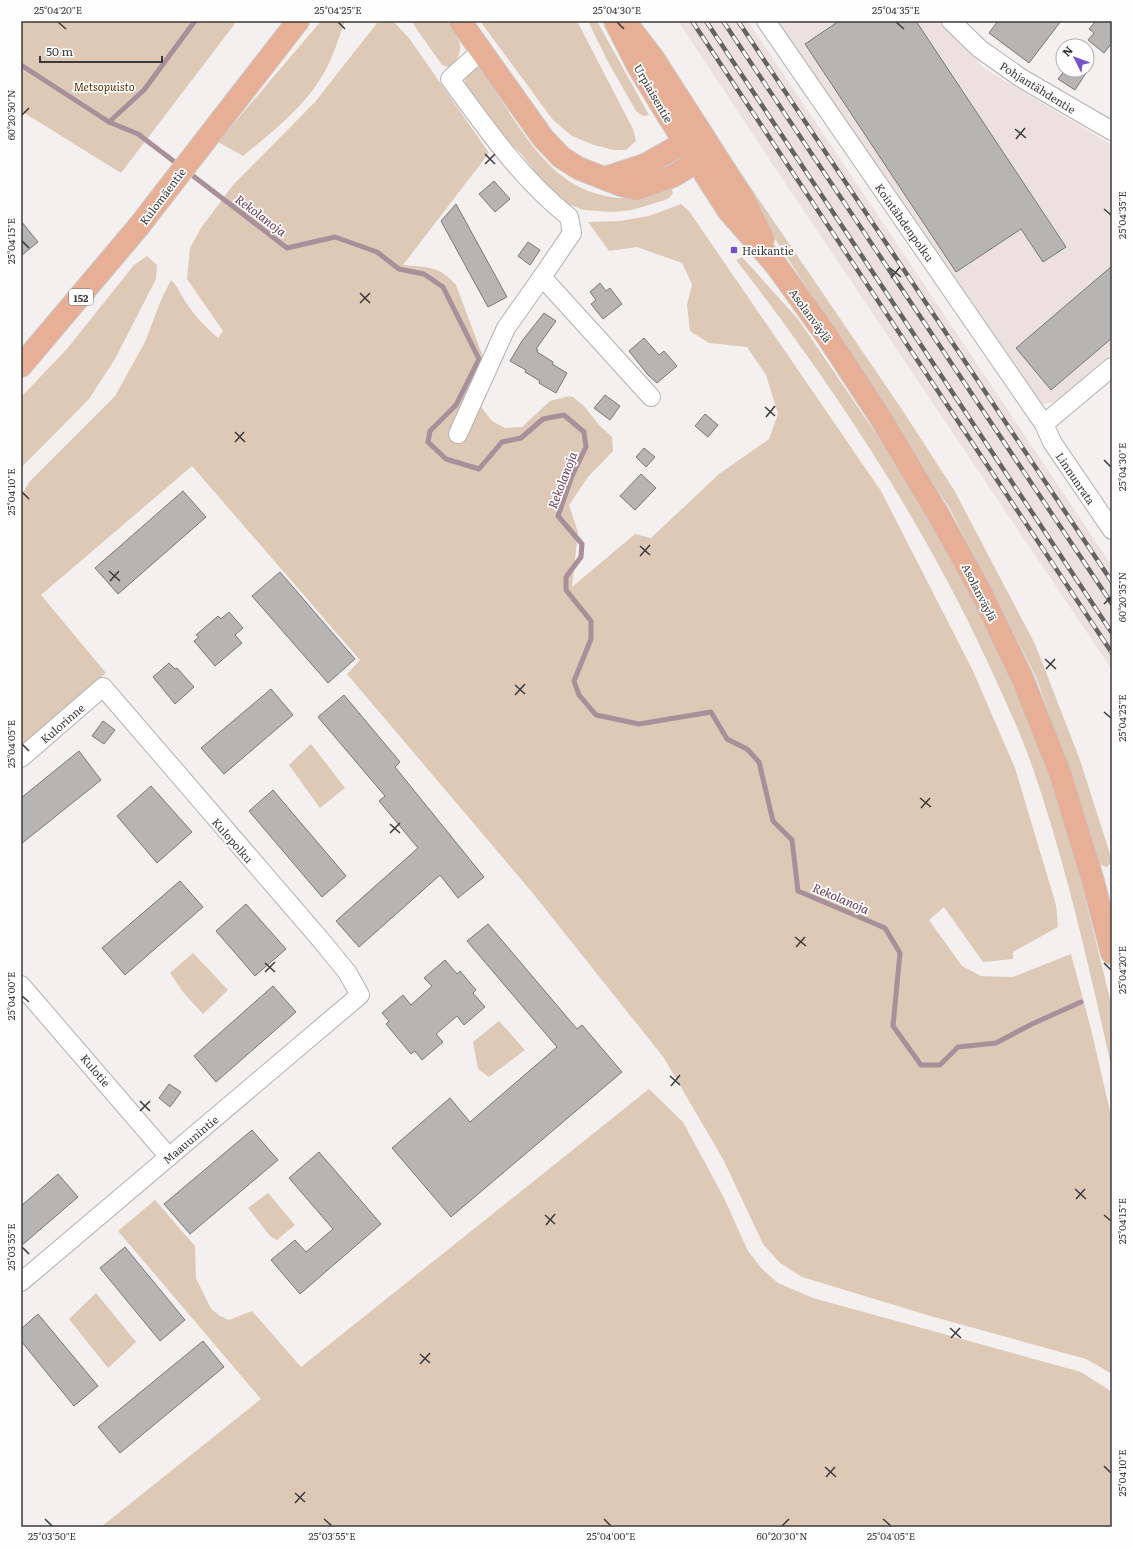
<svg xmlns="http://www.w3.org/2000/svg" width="1133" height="1548" font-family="Literata,serif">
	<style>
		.built { fill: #ede1e0 }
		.green { fill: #dec9b7 }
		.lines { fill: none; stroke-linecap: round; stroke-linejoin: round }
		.stream { stroke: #a88f9a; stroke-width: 5 }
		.building { fill: #b7b4b4; stroke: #7b7778 }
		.minor-casing { stroke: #b4b1b0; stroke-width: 20 }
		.major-casing { stroke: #ccc; stroke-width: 24 }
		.minor { stroke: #fff; stroke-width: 18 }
		.major { stroke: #e7af95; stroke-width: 22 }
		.rail-casing { stroke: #656362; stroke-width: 4.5 }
		.rail { stroke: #fffefe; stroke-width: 3; stroke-dasharray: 9; stroke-linecap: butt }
		.ticks { fill: none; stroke: #3b3939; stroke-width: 1.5 }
		.poi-dot { fill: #7552cb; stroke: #fffefe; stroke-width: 1.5 }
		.labels { text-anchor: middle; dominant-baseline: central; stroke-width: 3.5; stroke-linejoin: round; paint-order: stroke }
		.shield { fill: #fffefe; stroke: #767474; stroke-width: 1 }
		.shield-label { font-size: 10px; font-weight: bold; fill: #3b3939 }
		.park-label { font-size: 11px; font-style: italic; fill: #58340a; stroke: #fffefe }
		.street-label { font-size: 11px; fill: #3b3939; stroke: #fffefe }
		.poi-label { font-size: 11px; fill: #3b3939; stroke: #fffefe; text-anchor: start }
		.water-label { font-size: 12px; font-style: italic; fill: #673850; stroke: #fffefe }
		.neatline { fill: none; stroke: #3b3939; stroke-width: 1.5 }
		.ticks-label { font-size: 10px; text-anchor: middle; fill: #3b3939 }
	</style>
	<rect width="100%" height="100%" fill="#f4f0ef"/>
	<g class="built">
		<polygon points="678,21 748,21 1112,566 1112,670 779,174"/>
		<polygon points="773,21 939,21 985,69 1112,145 1112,353 1057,401 1044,404 1035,399"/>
	</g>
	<g class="green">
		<polygon points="21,21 237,21 121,173 21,111"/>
		<path d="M 321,21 L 345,21 C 338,40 332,61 321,78 C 302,109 271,133 243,156 L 218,142 Z"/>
		<path d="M 393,21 L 409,38 L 489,153 L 403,265 C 426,267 440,266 456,285 L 485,362 L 469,391 L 492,421 L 505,428 L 522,427 L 550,401 L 569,396 L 573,397 L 584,406 L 599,425 L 612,437 L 613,451 L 588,477 L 569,505 L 578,532 L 572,587 L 635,534 L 651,538 L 719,474 L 769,439 L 778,414 L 766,375 L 747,347 L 709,343 L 690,331 L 687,305 L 692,284 L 682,263 L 637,247 L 609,251 L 588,222 L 620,221 L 649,216 L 681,204 L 689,211 L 881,491 L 973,671 L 1015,768 L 1056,905 L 1058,927 L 1013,952 L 1013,959 L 983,962 L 944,907 L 929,920 L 962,966 L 981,976 L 1013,977 L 1071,954 L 1091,1029 L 1112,1120 L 1112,1374 L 1086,1359 L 927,1315 L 802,1277 L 780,1263 L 763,1244 L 724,1161 L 664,1058 L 531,891 L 347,674 L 360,660 L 192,466 L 41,595 L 106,673 L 21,746 L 21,496 L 30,481 L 115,396 L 145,342 L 161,300 L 171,280 C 178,287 180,293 185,301 C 193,314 206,328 218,338 L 223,331 L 187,279 L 190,248 L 201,228 L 233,185 L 315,102 L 377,23 Z"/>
		<path d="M 411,21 L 446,21 C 458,38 468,46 452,66 L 448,67 L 442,65 Z"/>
		<polygon points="480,21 577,21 633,129 636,141 626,150 614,150 594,145 572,136 553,120"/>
		<polygon points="588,21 597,21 649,115 643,116 636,111 607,60"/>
		<path d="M 471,67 L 479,68 C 515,115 542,184 606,196 C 612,197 619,199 624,198 C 640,197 656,190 671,184 L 673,193 L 669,198 L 665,200 L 632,210 L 612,212 L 584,210 L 565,203 L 541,180 L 522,155 L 497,129 L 466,87 L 464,76 Z"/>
		<polygon points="694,105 700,110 730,157 901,408 954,490 1035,644 1080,760 1111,857 1111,863 1107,867 1101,865 1096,859 1076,789 1036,677 950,509 735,177"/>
		<polygon points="147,256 157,265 156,279 115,359 89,399 21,468 21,397 66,350 134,265"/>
		<path d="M 742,257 L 798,319 L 906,478 L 948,548 L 1000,655 L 1049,772 L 1068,829 L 1112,1007 L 1112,1070 C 1089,967 1066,863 1031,763 C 1019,729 1003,696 988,663 C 922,520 833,385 736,260 Z"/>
		<polygon points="311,744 345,788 320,808 289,765"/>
		<polygon points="193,953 228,990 203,1014 183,992 170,973"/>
		<polygon points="499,1021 525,1050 489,1077 478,1069 473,1042"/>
		<polygon points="649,1089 683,1122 723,1196 748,1251 762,1269 778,1283 813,1298 1081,1372 1112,1392 1112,1527 101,1527 261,1399 118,1231 155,1200 195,1246 196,1278 211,1309 220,1316 229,1320 252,1311 301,1367"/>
		<polygon points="268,1193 295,1225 277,1240 271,1237 248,1208"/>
		<polygon points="96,1293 136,1342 108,1368 69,1319"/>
	</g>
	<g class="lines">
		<g class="stream">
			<polyline points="21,65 109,122 138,134 180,166"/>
			<polyline points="109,122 144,90 195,21"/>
			<polyline points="188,172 287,248 335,237 377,252 399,269 424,274 443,287 479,359 456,405 430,431 428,442 446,459 479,469 502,442 521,438 543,419 564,415 584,432 586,447 572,476 558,516 582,544 581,557 566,577 566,590 591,621 591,639 574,681 579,695 596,715 639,724 711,712 727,739 747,749 759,762 773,821 792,840 798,891 885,928 900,953 893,1026 921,1065 940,1065 958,1047 996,1043 1032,1024 1081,1002"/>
		</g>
	</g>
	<g class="building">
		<polygon points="839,21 916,21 1066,247 1043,262 1021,229 956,272 805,44"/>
		<polygon points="998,21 1061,21 1029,63 989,33"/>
		<polygon points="1096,21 1112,21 1112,43 1104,53 1088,40 1094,33 1089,29"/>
		<polygon points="1087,69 1088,70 1075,90 1058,79 1065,70"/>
		<polygon points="494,181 510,199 495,212 479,194"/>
		<polygon points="456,204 507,297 488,307 441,221"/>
		<polygon points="21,221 38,242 21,256"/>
		<polygon points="528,242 540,250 530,265 518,256"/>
		<polygon points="1112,266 1112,338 1051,390 1016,348"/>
		<polygon points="600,283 606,291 610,288 622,304 603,319 591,304 596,300 590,292"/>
		<polygon points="544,313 556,321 536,349 538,350 537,352 553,362 552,364 567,373 556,393 539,383 540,381 525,372 526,370 510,361 522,341"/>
		<polygon points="644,338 659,355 664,351 677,366 657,383 648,375 629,351"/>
		<polygon points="605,395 620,406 610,420 594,408"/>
		<polygon points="705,414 718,425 708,437 695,426"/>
		<polygon points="644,448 655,457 646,467 636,457"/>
		<polygon points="641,474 656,488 635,510 620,496"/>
		<polygon points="183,491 206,517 118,594 95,568"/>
		<polygon points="280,572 355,659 328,683 252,596"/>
		<polygon points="229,612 243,628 235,635 242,643 215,666 194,641 199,637 196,635 218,616 221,619"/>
		<polygon points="169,663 175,669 177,668 194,687 175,704 153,677"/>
		<polygon points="271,689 293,715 224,774 201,748"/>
		<polygon points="344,695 400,762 395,767 484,877 458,898 440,875 359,947 336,921 418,848 379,801 385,796 318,717"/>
		<polygon points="103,721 115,730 104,744 92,736"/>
		<polygon points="79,751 101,780 21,844 21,798"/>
		<polygon points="151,786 192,832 157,863 117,816"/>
		<polygon points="273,790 346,876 322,897 249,811"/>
		<polygon points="180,881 203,907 125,975 102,948"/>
		<polygon points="246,904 286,949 255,976 216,931"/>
		<polygon points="488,924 577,1029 582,1025 622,1072 451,1217 392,1148 450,1098 470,1122 557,1047 467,941"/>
		<polygon points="445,960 457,974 460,971 476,990 473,993 485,1007 464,1025 457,1016 436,1034 443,1042 422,1060 415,1051 411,1054 386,1024 389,1021 382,1013 403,995 411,1005 432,986 424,978"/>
		<polygon points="273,986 296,1012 216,1082 194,1056"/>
		<polygon points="169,1084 181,1092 170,1107 159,1098"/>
		<polygon points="252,1130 278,1160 190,1234 164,1204"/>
		<polygon points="319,1152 381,1224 300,1294 271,1260 295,1240 306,1252 333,1229 289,1178"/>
		<polygon points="58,1174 78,1197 21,1246 21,1206"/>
		<polygon points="125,1247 185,1320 160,1341 100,1268"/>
		<polygon points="38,1314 98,1386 74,1406 21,1341 21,1329"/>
		<polygon points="203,1341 224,1367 120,1453 98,1427"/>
	</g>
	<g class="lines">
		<g class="minor-casing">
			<g id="minor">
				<polyline points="766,21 1044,424 1052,442 1112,530"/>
				<polyline points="951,21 980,49 1021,78 1112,131"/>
				<path d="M 481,51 L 450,79 C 486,128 521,179 569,217 L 572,233 L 542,277 L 651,397"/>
				<polyline points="1044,424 1112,367"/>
				<polyline points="458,434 506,328 542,277"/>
				<polyline points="21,758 103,687 320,939 347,972 360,995 21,1282"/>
				<polyline points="21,985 169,1157"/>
			</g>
		</g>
		<g class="major-casing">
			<g id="major">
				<polyline points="460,21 543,138 561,157 578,168 621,185 637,189 673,176 696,162 706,143"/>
				<polyline points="615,21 638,66 667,114 728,210 776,265 827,336 880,417 939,516 981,592 1023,680 1060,773 1091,874 1112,953"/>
				<polyline points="630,28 653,58 744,200 763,239"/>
				<polyline points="605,178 645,165 684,143 697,143"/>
				<polyline points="21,366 139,226 298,21"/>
			</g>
		</g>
		<use href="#minor" class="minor"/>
		<use href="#major" class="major"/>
		<g class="rail-casing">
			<g id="rail">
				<polyline points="692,21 1112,653"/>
				<polyline points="706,21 1112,633"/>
				<polyline points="723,21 1112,604"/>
				<polyline points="738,21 1112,582"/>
			</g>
		</g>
		<use href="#rail" class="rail"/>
	</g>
	<path class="ticks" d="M 58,22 L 66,29M 338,22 L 345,29M 617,22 L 624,29M 896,22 L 904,29M 22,115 L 29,108M 1015,129 L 1026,138M 1016,139 L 1025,128M 485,154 L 495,164M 485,164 L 495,154M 1104,209 L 1111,215M 22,241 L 29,248M 890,268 L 901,277M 891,278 L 900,267M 360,293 L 370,303M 360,303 L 370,293M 765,407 L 775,416M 766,417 L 775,406M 235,432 L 245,442M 235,442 L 244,432M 1104,460 L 1111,467M 22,492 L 29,499M 640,546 L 650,555M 640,556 L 650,545M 109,571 L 120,581M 110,581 L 119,571M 1104,604 L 1111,597M 1045,659 L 1056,669M 1046,669 L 1055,659M 515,685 L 525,694M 515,695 L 525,684M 1104,712 L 1111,718M 22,744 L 29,751M 920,798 L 931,807M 921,808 L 930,798M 390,824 L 400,833M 390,833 L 400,823M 795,937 L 806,946M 796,947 L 805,937M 265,963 L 275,972M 1104,963 L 1111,970M 265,972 L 275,962M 22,996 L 29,1002M 670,1076 L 680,1085M 671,1086 L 680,1075M 140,1101 L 150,1111M 140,1111 L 150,1101M 1075,1189 L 1086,1199M 1076,1199 L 1085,1189M 545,1215 L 555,1224M 1104,1215 L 1111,1221M 546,1225 L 555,1214M 22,1247 L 29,1254M 950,1328 L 961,1338M 951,1338 L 960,1328M 420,1354 L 430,1363M 420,1364 L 430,1353M 1104,1466 L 1111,1473M 825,1467 L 836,1477M 826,1477 L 835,1467M 295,1493 L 305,1502M 295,1503 L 305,1492M 45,1519 L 52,1526M 324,1519 L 332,1526M 604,1519 L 611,1526M 883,1519 L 891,1526M 782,1526 L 789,1519"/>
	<rect class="poi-dot" x="730" y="246" width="8" height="8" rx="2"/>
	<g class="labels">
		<rect class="shield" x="69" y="289" width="24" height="16" rx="3"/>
		<g class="shield-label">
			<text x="81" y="297">152</text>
		</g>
		<g class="park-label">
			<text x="104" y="86">Metsopuisto</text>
		</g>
		<g class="street-label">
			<text transform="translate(1038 87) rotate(32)">Pohjantähdentie</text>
			<text transform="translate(654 93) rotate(60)">Urpiaisentie</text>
			<text transform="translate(162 196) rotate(-53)">Kulomäentie</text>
			<text transform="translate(905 222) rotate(55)">Kointähdenpolku</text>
			<text transform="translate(811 315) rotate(54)">Asolanväylä</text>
			<text transform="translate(1076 478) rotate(56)">Linnunrata</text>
			<text transform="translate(980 592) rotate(63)">Asolanväylä</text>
			<text transform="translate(62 723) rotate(-41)">Kulorinne</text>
			<text transform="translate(233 840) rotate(49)">Kulopolku</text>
			<text transform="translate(96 1070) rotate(50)">Kulotie</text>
			<text transform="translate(190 1139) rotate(-40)">Maauunintie</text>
		</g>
		<g class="poi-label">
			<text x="742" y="250">Heikantie</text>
		</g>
		<g class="water-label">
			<text transform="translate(261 215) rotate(37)">Rekolanoja</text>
			<text transform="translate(562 480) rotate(-69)">Rekolanoja</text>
			<text transform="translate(841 898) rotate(23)">Rekolanoja</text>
		</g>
	</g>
	<rect width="1133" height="1548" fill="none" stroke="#fffefe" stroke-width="44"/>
	<g transform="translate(1075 58) rotate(312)"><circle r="19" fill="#fffefe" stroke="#b1afaf"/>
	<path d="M0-3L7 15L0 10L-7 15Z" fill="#7552cb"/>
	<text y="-6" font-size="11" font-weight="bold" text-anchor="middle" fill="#3b3939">N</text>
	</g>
	<path d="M40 56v6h122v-6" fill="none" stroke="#3b3939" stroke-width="2"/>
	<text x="46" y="56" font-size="12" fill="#3b3939" stroke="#fffefe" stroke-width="3" paint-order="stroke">50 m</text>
	<rect x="22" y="22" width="1089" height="1504" class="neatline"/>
	<g class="ticks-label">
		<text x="58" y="14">25°04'20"E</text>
		<text x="338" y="14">25°04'25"E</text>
		<text x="617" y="14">25°04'30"E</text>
		<text x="896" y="14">25°04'35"E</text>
		<text transform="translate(11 115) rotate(-90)" y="4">60°20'50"N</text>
		<text transform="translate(1122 215) rotate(-90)" y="4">25°04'35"E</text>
		<text transform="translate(11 241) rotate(-90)" y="4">25°04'15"E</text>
		<text transform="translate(1122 467) rotate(-90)" y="4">25°04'30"E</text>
		<text transform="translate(11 492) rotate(-90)" y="4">25°04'10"E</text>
		<text transform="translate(1122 597) rotate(-90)" y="4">60°20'35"N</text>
		<text transform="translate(1122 718) rotate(-90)" y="4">25°04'25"E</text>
		<text transform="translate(11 744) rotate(-90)" y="4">25°04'05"E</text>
		<text transform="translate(1122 970) rotate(-90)" y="4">25°04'20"E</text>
		<text transform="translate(11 996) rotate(-90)" y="4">25°04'00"E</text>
		<text transform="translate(1122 1221) rotate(-90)" y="4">25°04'15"E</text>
		<text transform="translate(11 1247) rotate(-90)" y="4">25°03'55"E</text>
		<text transform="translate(1122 1473) rotate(-90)" y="4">25°04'10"E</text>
		<text x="52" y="1540">25°03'50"E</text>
		<text x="332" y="1540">25°03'55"E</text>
		<text x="611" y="1540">25°04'00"E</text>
		<text x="782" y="1540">60°20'30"N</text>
		<text x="891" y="1540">25°04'05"E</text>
	</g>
</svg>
